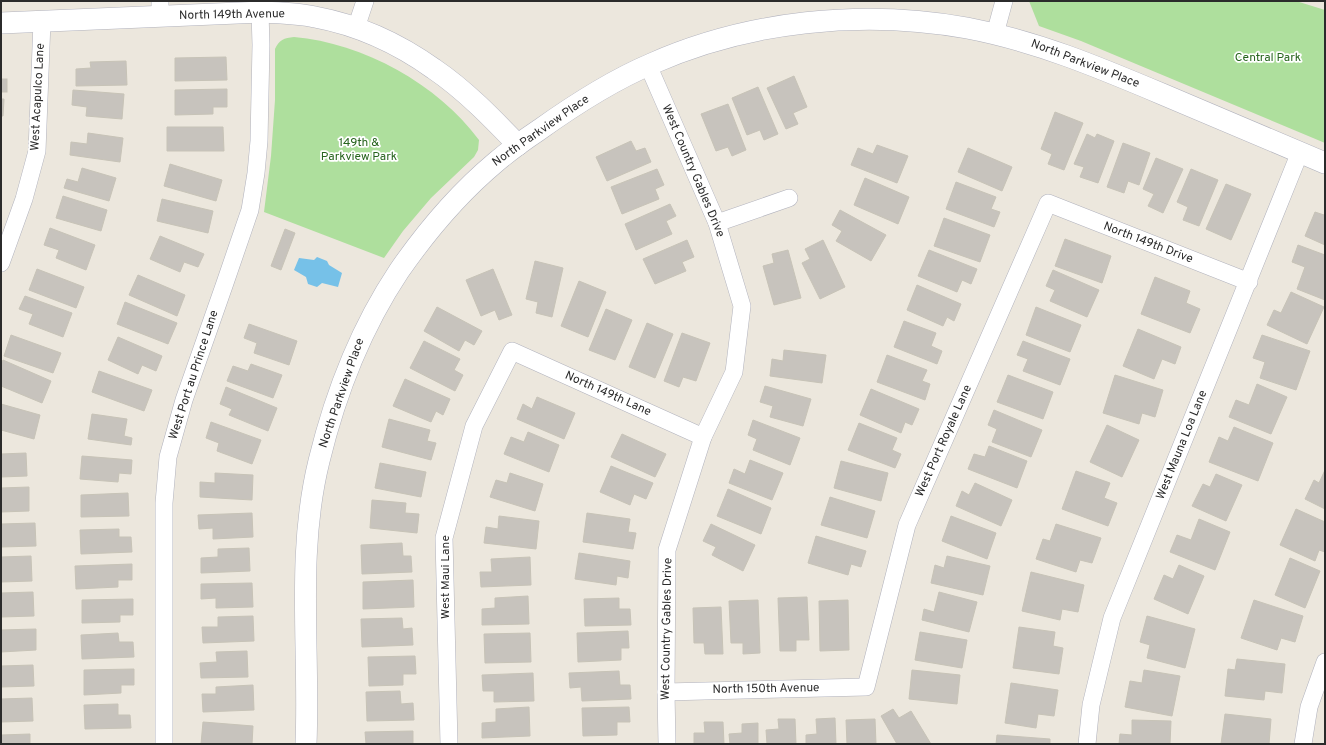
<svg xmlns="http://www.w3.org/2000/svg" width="1326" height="745" font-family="Overpass,sans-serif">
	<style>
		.green { fill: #aedf9d }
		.water { fill: #76c1e8 }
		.building { fill: #c7c3bd; stroke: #c7c3b7 }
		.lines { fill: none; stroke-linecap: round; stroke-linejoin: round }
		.minor-casing { stroke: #b1b2bd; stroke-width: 18 }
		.tertiary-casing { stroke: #b1b2bd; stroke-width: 22 }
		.minor { stroke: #fff; stroke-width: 17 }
		.tertiary { stroke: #fff; stroke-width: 21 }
		.labels { text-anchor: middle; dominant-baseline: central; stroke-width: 3.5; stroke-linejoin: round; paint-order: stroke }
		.street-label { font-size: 12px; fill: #2b2b2b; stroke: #fff }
		.park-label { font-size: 12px; fill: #27641e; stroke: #fff }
	</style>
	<rect width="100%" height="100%" fill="#ece7dd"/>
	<g class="green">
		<polygon points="1029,1 1296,1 1325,10 1325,143 1081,41 1039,26"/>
		<path d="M 294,37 C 363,43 438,84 479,140 L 478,150 L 474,157 L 431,198 L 403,231 L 384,258 L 264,212 L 271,156 L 275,100 L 275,49 C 279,40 284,38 294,37 Z"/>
	</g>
	<polygon class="water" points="317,257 327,261 329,265 342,273 338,287 322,283 317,287 308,284 306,277 294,270 299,258 314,260"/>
	<g class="building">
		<polygon points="226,57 227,80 175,81 175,58"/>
		<polygon points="126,61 127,85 76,86 76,69 91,68 90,62"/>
		<polygon points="794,76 807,107 793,113 798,124 786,129 767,88"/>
		<rect x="1" y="79" width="6" height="13"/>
		<polygon points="758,87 778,134 764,140 760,130 747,135 732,98"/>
		<polygon points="227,89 227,107 213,107 213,114 175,115 175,90"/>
		<polygon points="73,90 124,94 122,119 86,116 87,107 72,105"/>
		<polygon points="1,99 4,99 3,116 1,116"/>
		<polygon points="728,104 746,150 732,156 728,147 716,151 701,114"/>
		<polygon points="1055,112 1083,123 1064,170 1048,164 1052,154 1041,149"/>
		<polygon points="167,127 223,127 224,151 167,151"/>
		<polygon points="88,133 123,138 120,162 70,155 71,142 87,144"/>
		<polygon points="1087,134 1095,138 1097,134 1114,141 1098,183 1080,177 1084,167 1074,164"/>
		<polygon points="631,141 636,151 645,148 651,162 607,181 596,157"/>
		<polygon points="1123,143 1150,153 1139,185 1128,181 1124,193 1107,187"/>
		<polygon points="877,145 908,156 897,183 851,165 858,148 873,154"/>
		<polygon points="968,148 1012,167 1002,191 958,172"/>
		<polygon points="1156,158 1183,169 1163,213 1148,206 1154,194 1143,189"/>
		<polygon points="170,164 222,180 216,201 164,186"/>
		<polygon points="82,168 116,178 109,201 64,188 67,179 78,182"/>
		<polygon points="657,169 664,185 655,189 659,199 622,214 611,187"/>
		<polygon points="1191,169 1218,180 1199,226 1183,220 1188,207 1177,202"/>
		<polygon points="865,178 909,197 898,224 854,205"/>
		<polygon points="956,182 996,197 991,209 1000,212 994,227 946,209"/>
		<polygon points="1226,184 1251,194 1231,240 1206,229"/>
		<polygon points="63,196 107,210 101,231 56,218"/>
		<polygon points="162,199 213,211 208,233 157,221"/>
		<polygon points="670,204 676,216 666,221 672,234 636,250 625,224"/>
		<polygon points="840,210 886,235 871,261 836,241 842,231 832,225"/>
		<polygon points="1315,212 1324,215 1325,213 1325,245 1305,236"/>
		<polygon points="944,218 990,235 980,262 934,246"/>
		<polygon points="50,228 95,245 86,270 56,258 59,250 44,245"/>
		<polygon points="285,229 295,233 281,270 271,266"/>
		<polygon points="160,236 204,254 198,267 184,262 180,272 150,259"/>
		<polygon points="1065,239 1111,256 1102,283 1055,266"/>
		<polygon points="687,240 694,257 682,262 686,271 655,284 643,259"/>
		<polygon points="823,240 845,287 820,299 802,263 810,259 805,249"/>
		<polygon points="1298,245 1325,255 1325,300 1297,289 1305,267 1292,262"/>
		<polygon points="788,250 801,298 774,305 763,266 774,263 772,254"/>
		<polygon points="929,250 977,269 971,284 962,280 957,292 918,276"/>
		<polygon points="535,261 563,268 552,317 536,313 538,302 526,299"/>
		<polygon points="37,269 84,287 76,308 29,290"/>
		<polygon points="493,269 512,315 499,320 495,310 481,316 466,280"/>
		<polygon points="1053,270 1099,290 1087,317 1050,301 1055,290 1046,286"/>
		<polygon points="138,275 185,295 177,316 129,295"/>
		<polygon points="1155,277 1190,291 1186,303 1200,309 1190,333 1141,314"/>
		<polygon points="579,281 606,292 588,337 561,326"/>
		<polygon points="917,285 961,304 954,321 947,317 943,326 907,310"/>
		<polygon points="1291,292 1324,307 1307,344 1267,325 1274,310 1281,313"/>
		<polygon points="25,296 72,313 63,337 29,324 33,314 19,309"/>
		<polygon points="125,302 177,323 168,344 117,324"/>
		<polygon points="437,307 482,331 474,345 465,340 459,351 424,331"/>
		<polygon points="1036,307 1081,325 1070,352 1026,335"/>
		<polygon points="606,309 632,320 615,360 589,350"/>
		<polygon points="904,321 936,333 931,346 942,351 937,364 894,347"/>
		<polygon points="647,323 673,334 655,378 629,367"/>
		<polygon points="249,324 297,341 289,365 254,353 257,343 244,338"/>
		<polygon points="1138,329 1181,347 1175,364 1162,359 1154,379 1123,366"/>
		<polygon points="682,333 710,343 696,381 683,377 679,387 664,381"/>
		<polygon points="11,335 61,353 53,373 4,356"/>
		<polygon points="1262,335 1310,351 1296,390 1260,378 1265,362 1253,358"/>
		<polygon points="118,337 162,356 156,371 142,365 138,374 108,360"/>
		<polygon points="424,341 460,359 454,370 463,375 455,391 410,368"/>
		<polygon points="1023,341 1070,359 1060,385 1023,371 1028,359 1017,355"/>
		<polygon points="784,350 826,355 822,383 770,376 772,359 783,361"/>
		<polygon points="887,355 927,370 922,381 930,384 925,400 877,382"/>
		<polygon points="3,360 51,381 42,403 1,386 1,364"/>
		<polygon points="251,364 282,375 273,398 227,381 233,366 248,371"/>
		<polygon points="99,371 152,390 144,411 92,392"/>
		<polygon points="1008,375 1053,392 1043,419 997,402"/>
		<polygon points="1115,375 1163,390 1155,417 1142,413 1139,424 1103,413"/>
		<polygon points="405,379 450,399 443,415 436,411 431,422 393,406"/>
		<polygon points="1257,384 1287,397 1271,434 1229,417 1236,400 1249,405"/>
		<polygon points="765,386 811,399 803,426 770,417 773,406 760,402"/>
		<polygon points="226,387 277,408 268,431 229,415 232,409 220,404"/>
		<polygon points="871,389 919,409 912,425 905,422 901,433 860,415"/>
		<polygon points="537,397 575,413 564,439 517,419 523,404 532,409"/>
		<polygon points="1,404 40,415 34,439 1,430"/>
		<polygon points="994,410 1042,430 1031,457 992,442 997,429 988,425"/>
		<polygon points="92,414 127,419 124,436 132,438 131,445 88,439"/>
		<polygon points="389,419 430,430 427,441 436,443 431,460 382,447"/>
		<polygon points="753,420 800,438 790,465 753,450 757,439 748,435"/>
		<polygon points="211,422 261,440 252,464 217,451 219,443 206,438"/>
		<polygon points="859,423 897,438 892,450 901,454 895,468 848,450"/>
		<polygon points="1107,425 1139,440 1122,477 1090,462"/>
		<polygon points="1234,427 1273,443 1258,481 1209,462 1219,437 1228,441"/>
		<polygon points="528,432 559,445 549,472 504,454 511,437 524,442"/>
		<polygon points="622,434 666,454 655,477 611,457"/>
		<polygon points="989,446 1027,461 1017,488 968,469 974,454 985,457"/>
		<polygon points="26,453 27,476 1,477 1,454"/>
		<polygon points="82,456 132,460 131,474 119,473 118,482 80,479"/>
		<polygon points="750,460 783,473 772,500 729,483 734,469 745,474"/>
		<polygon points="841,461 888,473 881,501 834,488"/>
		<polygon points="380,463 426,472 421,497 375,488"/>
		<polygon points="611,466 653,483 646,499 634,494 630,505 600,492"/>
		<polygon points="1325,470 1325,509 1305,499 1314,480 1319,483"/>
		<polygon points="1076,471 1110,483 1104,498 1117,503 1108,526 1062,509"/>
		<polygon points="215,473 253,475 252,500 200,497 200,482 215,483"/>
		<polygon points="510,473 543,484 535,511 490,497 496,480 507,483"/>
		<polygon points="1216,474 1242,485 1226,521 1192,506 1203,484 1210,487"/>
		<polygon points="975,483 1012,500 1001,526 956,506 962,491 969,495"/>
		<polygon points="29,487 29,511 1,512 1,488"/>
		<polygon points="728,489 771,508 761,534 717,516"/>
		<polygon points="128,493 129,516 81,517 81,495"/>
		<polygon points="830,497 875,511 867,538 821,525"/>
		<polygon points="372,500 406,503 405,513 419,514 417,533 370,528"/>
		<polygon points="1296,509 1325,522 1325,552 1319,550 1315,561 1280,545"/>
		<polygon points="252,513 253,537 213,539 213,528 199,529 198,515"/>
		<polygon points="587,513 630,519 628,532 636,533 633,549 583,542"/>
		<polygon points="499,516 539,521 536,549 484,543 486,527 498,529"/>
		<polygon points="951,516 996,533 987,559 942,541"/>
		<polygon points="1199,519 1230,532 1215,570 1170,552 1177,535 1191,540"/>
		<polygon points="35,523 36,546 1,547 1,524"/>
		<polygon points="711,524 755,545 743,571 712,555 716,547 703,541"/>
		<polygon points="1056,524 1101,538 1092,563 1080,560 1076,572 1036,559 1043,539 1050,541"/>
		<polygon points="119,529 119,537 131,537 132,552 81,554 80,530"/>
		<polygon points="816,536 866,551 861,567 851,564 848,575 808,563"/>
		<polygon points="402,543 403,556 411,556 412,572 362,574 361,545"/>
		<polygon points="249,548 250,571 201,573 201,558 218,557 218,549"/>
		<polygon points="579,553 630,561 628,578 617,576 616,585 575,579"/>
		<polygon points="31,556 32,581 1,582 1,557"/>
		<polygon points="947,556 990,566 983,595 931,583 935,565 944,568"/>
		<polygon points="530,557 531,585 481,587 480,572 492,572 491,559"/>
		<polygon points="1290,558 1320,571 1305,608 1275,595"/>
		<polygon points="132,564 132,580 118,580 118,587 76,589 75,566"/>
		<polygon points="1179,565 1204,576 1188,614 1154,599 1164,575 1173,579"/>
		<polygon points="1031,572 1084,585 1078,612 1062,609 1060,620 1022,611"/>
		<polygon points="413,580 414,607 363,609 363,582"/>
		<polygon points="252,583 253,607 216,608 216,598 201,599 201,584"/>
		<polygon points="33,592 34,616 1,617 1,593"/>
		<polygon points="939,592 977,602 969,632 922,620 924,609 934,612"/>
		<polygon points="528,596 529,624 482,625 482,609 495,608 495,598"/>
		<polygon points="807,597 809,640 796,640 796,651 780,651 778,598"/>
		<polygon points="619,598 619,609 630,609 631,625 585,626 584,599"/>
		<polygon points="133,599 133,615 120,615 120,622 82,623 82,600"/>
		<polygon points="758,600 760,653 743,654 743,643 731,643 729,601"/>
		<polygon points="848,600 849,650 820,651 819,601"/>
		<polygon points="1254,600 1303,616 1295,642 1281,638 1277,650 1241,638"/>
		<polygon points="721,607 723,654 705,654 704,643 694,643 693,608"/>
		<polygon points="253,616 254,641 203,643 202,627 218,627 218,617"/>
		<polygon points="1147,616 1195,629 1185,668 1147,658 1150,645 1140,642"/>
		<polygon points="402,618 403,629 412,628 413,645 362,647 361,619"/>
		<polygon points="1019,627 1055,632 1053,646 1063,648 1059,674 1013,668"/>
		<polygon points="36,629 36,650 1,652 1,630"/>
		<polygon points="628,631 629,648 621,648 621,660 578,662 577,633"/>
		<polygon points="920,632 967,640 962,668 915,660"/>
		<polygon points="118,633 119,642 133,642 134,657 82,659 81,635"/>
		<polygon points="530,633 531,662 485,663 484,634"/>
		<polygon points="247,651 248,677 201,678 200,663 217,662 216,652"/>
		<polygon points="415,656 416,674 403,674 403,685 369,686 368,657"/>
		<polygon points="1237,659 1285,664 1282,693 1265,691 1264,700 1225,696 1228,669 1235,670"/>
		<polygon points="33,665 34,686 1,687 1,666"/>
		<polygon points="134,669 134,685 121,685 121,693 84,695 84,670"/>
		<polygon points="912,670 960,675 957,704 909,699"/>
		<polygon points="1144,670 1180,676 1172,716 1125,707 1130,681 1142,683"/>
		<polygon points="619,671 620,685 630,685 631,699 582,701 581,687 570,688 569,673"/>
		<polygon points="533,673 534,701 494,702 494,691 483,691 482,675"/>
		<polygon points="1011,683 1058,690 1054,716 1038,714 1036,728 1005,723"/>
		<polygon points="253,685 254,710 203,712 202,694 216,694 216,687"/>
		<polygon points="400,691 401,704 413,703 414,720 367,721 366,692"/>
		<polygon points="32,698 33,721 1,722 1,699"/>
		<polygon points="118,704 118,715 130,715 131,728 85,729 84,705"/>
		<polygon points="529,707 530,736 482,738 482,723 496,722 496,709"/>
		<polygon points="629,707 630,722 617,722 617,735 583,736 582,708"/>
		<polygon points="893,709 899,718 911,711 931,744 897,744 881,716"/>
		<polygon points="1225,714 1271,719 1269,744 1221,744"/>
		<polygon points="835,718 836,744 806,744 806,735 817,734 816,719"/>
		<polygon points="778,719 795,719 796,744 767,744 766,730 779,729"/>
		<polygon points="875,719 876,744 847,744 846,720"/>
		<polygon points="1132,720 1171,721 1170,744 1119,744 1120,734 1132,735"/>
		<polygon points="203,722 253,726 252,744 201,744"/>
		<polygon points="704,722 723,722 724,744 694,744 694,733 705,733"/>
		<polygon points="758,723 758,744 730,744 729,734 742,733 742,724"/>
		<polygon points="413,731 413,744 366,744 365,732"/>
		<polygon points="30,734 30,744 1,744 1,735"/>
		<polygon points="997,735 1050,739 1050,744 996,744"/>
	</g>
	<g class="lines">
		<g class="minor-casing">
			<g id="minor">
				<polyline points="160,1 160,17"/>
				<polyline points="356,28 365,1"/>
				<polyline points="995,34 1004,1"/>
				<polyline points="648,65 717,223 742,306 734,372 703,437 667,550 666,692 667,744"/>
				<polyline points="717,223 789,198"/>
				<polyline points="1,263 24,199 37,151 42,21"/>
				<polyline points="666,692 866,687 907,525 1048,203 1249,282"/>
				<polyline points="164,744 164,503 168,457 184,400 225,283 250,210 256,173 259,141 261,45 260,12"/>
				<polyline points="449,744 444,538 474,426 512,351 703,437"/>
				<polyline points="1087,744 1091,705 1112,618 1300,152"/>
				<polyline points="1303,744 1309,707 1325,662"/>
			</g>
		</g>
		<g class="tertiary-casing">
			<g id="tertiary">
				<path d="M 1,23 L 260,12 C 279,13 297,13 315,17 C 358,25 399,44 434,69 C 465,90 492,118 518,145"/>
				<path d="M 306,744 C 310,649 296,554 319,461 C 335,395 361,328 399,271 C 426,232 459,193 496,162 C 509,151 524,140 539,130 C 574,105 611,81 651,64 C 748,21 862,9 967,28 C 1036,41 1098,67 1162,94 C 1217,117 1271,140 1325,163"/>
			</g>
		</g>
		<use href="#minor" class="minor"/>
		<use href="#tertiary" class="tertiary"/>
	</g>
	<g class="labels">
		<g class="street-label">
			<text transform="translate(232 15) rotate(-1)">North 149th Avenue</text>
			<text transform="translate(1085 64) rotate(21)">North Parkview Place</text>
			<text transform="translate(38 97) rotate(-87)">West Acapulco Lane</text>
			<text transform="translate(541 131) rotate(-35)">North Parkview Place</text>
			<text transform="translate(693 171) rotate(67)">West Country Gables Drive</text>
			<text transform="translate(1148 243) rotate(21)">North 149th Drive</text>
			<text transform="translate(194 375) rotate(-72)">West Port au Prince Lane</text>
			<text transform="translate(342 393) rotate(-71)">North Parkview Place</text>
			<text transform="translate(608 394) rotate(24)">North 149th Lane</text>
			<text transform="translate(944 441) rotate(-66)">West Port Royale Lane</text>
			<text transform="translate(1182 445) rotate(-68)">West Mauna Loa Lane</text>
			<text transform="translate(446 577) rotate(-90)">West Maui Lane</text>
			<text transform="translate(667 629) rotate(-89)">West Country Gables Drive</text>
			<text transform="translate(766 689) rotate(-1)">North 150th Avenue</text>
		</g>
		<g class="park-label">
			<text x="1268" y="58">Central Park</text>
			<text x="359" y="143">149th &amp;<tspan x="359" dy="14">Parkview Park</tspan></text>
		</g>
	</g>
	<rect width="1326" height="745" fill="none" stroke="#2b2b2b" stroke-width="4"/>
</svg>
